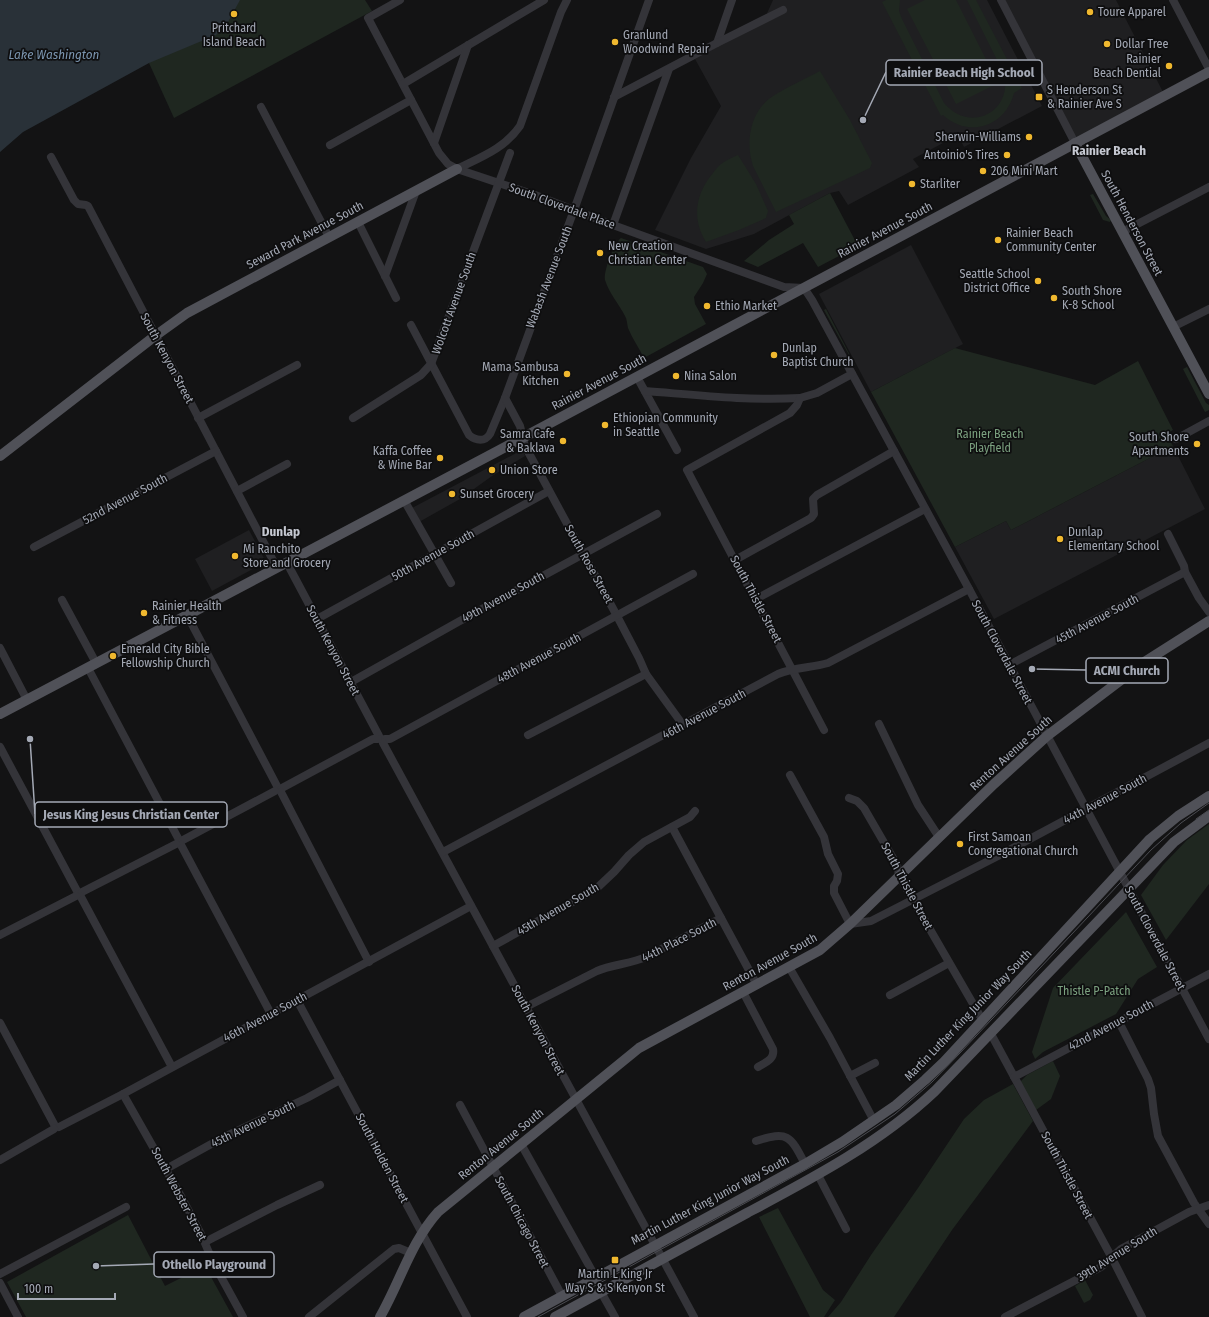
<svg xmlns="http://www.w3.org/2000/svg" width="1209" height="1317" font-family="'Fira Sans Condensed',sans-serif">
	<style>
		.built { fill: #1f1f21 }
		.green { fill: #1f2720 }
		.water { fill: #293138 }
		.lines { fill: none; stroke-linecap: round; stroke-linejoin: round }
		.minor { stroke: #343439; stroke-width: 8 }
		.major { stroke: #505158; stroke-width: 10 }
		.tram { stroke: #4b4c52; stroke-width: 1 }
		.poi-dot { fill: #f0b82f; stroke: #0e0e0f; stroke-width: 1.5 }
		.labels { text-anchor: middle; dominant-baseline: central; stroke-width: 3.5; stroke-linejoin: round; paint-order: stroke }
		.poi-label { font-size: 12px; fill: #a4a9b5; stroke: #0e0e0f; text-anchor: start }
		.street-label { font-size: 12px; fill: #a4a9b5; stroke: #0e0e0f }
		.park-label { font-size: 12px; fill: #7ba07f; stroke: #0e0e0f }
		.water-label { font-size: 13px; font-style: italic; fill: #7b95b0; stroke: #0e0e0f }
		.neighbourhood-label { font-size: 13px; font-weight: bold; fill: #c5c8d1; stroke: #0e0e0f }
		.leader { fill: none; stroke: #a4a9b5; stroke-width: 1.5 }
		.callout-dot { fill: #a4a9b5; stroke: #0e0e0f; stroke-width: 1.5 }
		.callout { fill: #0e0e0f; stroke: #a4a9b5; stroke-width: 1.5 }
		.callout-label { font-size: 13px; text-anchor: middle; font-weight: bold; fill: #a4a9b5 }
	</style>
	<rect width="100%" height="100%" fill="#131314"/>
	<g class="built">
		<polygon points="773,0 987,0 1042,106 964,147 958,135 913,159 919,167 848,205 839,191 830,193 754,234 706,249 655,230 691,158 721,106 695,59 764,20"/>
		<polygon points="1002,0 1116,0 1163,92 1075,140"/>
		<polygon points="911,245 963,344 871,392 819,294"/>
		<polygon points="1173,446 1205,509 994,619 955,547 1006,521 1011,530"/>
		<polygon points="522,450 525,456 492,476 460,499 419,522 412,508"/>
		<polygon points="249,530 266,562 212,591 195,559"/>
	</g>
	<g class="green">
		<polygon points="193,0 365,0 372,11 174,118 149,63"/>
		<path d="M 886,0 L 900,0 L 899,11 L 902,19 L 944,103 C 970,134 1013,112 1004,74 L 967,0 L 976,0 L 1022,88 L 1014,93 C 1006,126 969,139 943,115 L 941,116 L 882,2 Z"/>
		<polygon points="925,0 956,0 998,83 956,104 907,9"/>
		<path d="M 820,71 L 850,120 L 872,163 L 870,168 L 776,212 L 753,166 C 745,142 750,111 773,96 C 787,87 805,79 820,71 Z"/>
		<path d="M 738,155 L 756,184 L 768,211 L 766,218 L 739,230 L 706,242 C 691,218 696,193 713,173 C 716,169 720,164 724,162 C 728,159 734,157 738,155 Z"/>
		<polygon points="830,193 858,246 818,267 803,243 758,267 744,261 769,240 794,224 789,215"/>
		<polygon points="1093,194 1106,216 1111,220 1110,222 1103,220 1090,195"/>
		<path d="M 621,238 L 703,267 L 707,274 L 703,283 L 694,297 L 695,304 L 706,324 L 644,358 C 639,348 632,338 628,328 C 627,324 627,319 625,316 C 619,304 609,293 605,280 C 603,272 614,243 621,238 Z"/>
		<polygon points="826,309 855,365 853,366 849,360 849,355 824,310"/>
		<polygon points="955,348 1095,385 1138,361 1173,430 1166,434 1173,446 1011,530 1006,521 955,547 871,392"/>
		<polygon points="1187,367 1206,403 1209,405 1209,410 1205,412 1183,369"/>
		<polygon points="1209,824 1209,884 1166,940 1141,895 1163,865 1187,840"/>
		<polygon points="1126,912 1157,967 1138,979 1116,1014 1043,1052 1035,1059 1032,1052 1053,988"/>
		<polygon points="1053,1061 1060,1076 1051,1099 1036,1110 1020,1082 1027,1075"/>
		<polygon points="1013,1084 1033,1121 952,1230 894,1317 828,1317 841,1302 871,1255 918,1188 964,1119 984,1100"/>
		<polygon points="778,1208 823,1290 835,1300 824,1317 810,1317 759,1217"/>
		<polygon points="128,1215 165,1286 205,1266 233,1317 26,1317 7,1282"/>
		<polygon points="1085,1280 1093,1295 1090,1300 1084,1303 1075,1286"/>
	</g>
	<polygon class="water" points="0,0 240,0 228,22 216,35 149,63 23,132 0,152"/>
	<g class="lines">
		<g class="minor">
			<polyline points="400,0 368,18 439,153 448,164 457,169 535,195 613,225 784,287 804,288 812,300 969,589 1209,1039"/>
			<polyline points="1001,0 1075,143"/>
			<polyline points="1173,0 1209,69"/>
			<polyline points="717,43 732,0"/>
			<polyline points="403,84 544,0"/>
			<polyline points="614,97 717,43 783,10"/>
			<polyline points="261,107 329,237"/>
			<polyline points="434,143 468,45"/>
			<polyline points="330,145 411,100"/>
			<polyline points="51,157 74,200 78,204 86,205 88,206 277,568"/>
			<path d="M 457,169 C 481,157 504,149 520,126 L 561,12 L 567,0"/>
			<polyline points="358,222 396,298"/>
			<polyline points="613,225 669,69"/>
			<polyline points="1122,232 1209,187"/>
			<polyline points="385,276 416,191"/>
			<path d="M 411,325 L 469,435 C 476,441 485,442 490,434 L 505,398 L 574,210 L 649,0"/>
			<polyline points="1173,327 1209,309"/>
			<polyline points="637,377 677,450"/>
			<path d="M 645,391 C 697,395 748,401 800,398"/>
			<polyline points="505,398 520,426 525,446 617,616 639,658 646,674 683,725"/>
			<polyline points="198,418 297,365"/>
			<polyline points="353,418 421,375 431,364 510,153"/>
			<polyline points="1176,439 1209,421"/>
			<polyline points="237,491 287,464"/>
			<polyline points="404,500 451,583"/>
			<polyline points="1168,534 1184,566 1185,572 1199,598 1209,612"/>
			<polyline points="34,547 216,451"/>
			<polyline points="735,560 811,518 814,514 813,499 817,495 894,451"/>
			<polyline points="287,563 379,736"/>
			<polyline points="756,599 925,509"/>
			<polyline points="62,600 96,663"/>
			<polyline points="187,615 277,786"/>
			<polyline points="317,619 549,491"/>
			<polyline points="0,648 27,700"/>
			<polyline points="1009,665 1185,572"/>
			<polyline points="88,668 178,838"/>
			<polyline points="351,682 458,622 657,514"/>
			<polyline points="879,724 918,805 939,837"/>
			<polyline points="824,730 687,470 790,413 797,405 800,398 817,393 852,374"/>
			<polyline points="528,735 646,674"/>
			<polyline points="385,739 390,739 693,574"/>
			<polyline points="383,743 694,1317"/>
			<polyline points="0,747 77,891"/>
			<polyline points="790,775 824,837 828,854 838,874 837,881 834,886 834,893 850,924 871,921 998,856 1209,743"/>
			<polyline points="282,788 373,739 378,739"/>
			<polyline points="281,792 369,962"/>
			<polyline points="849,798 857,801 864,808 897,865 899,875 913,900 983,1021"/>
			<polyline points="672,827 757,985"/>
			<polyline points="183,840 275,791"/>
			<polyline points="181,845 271,1014"/>
			<path d="M 443,852 L 778,674 C 794,667 812,668 828,663 L 969,589"/>
			<polyline points="82,892 176,844"/>
			<polyline points="81,897 172,1067"/>
			<polyline points="0,935 76,896"/>
			<polyline points="493,946 585,895 597,888 614,872 629,855 644,842 690,817 695,811"/>
			<polyline points="789,967 830,1038 874,1121"/>
			<path d="M 743,992 L 773,1049 C 775,1059 766,1062 758,1067"/>
			<polyline points="890,995 949,963"/>
			<polyline points="297,1000 467,1317"/>
			<path d="M 526,1007 L 597,971 C 613,964 632,964 648,956 L 721,918"/>
			<polyline points="1119,1022 1148,1079 1151,1088 1154,1114 1158,1136 1194,1203 1209,1224"/>
			<polyline points="0,1023 55,1126"/>
			<polyline points="991,1034 1112,1258 1142,1317"/>
			<polyline points="850,1076 875,1063"/>
			<polyline points="1014,1077 1209,974"/>
			<polyline points="123,1094 182,1198 201,1234 207,1248 214,1264 243,1317"/>
			<polyline points="460,1105 562,1296"/>
			<polyline points="59,1127 123,1094 471,906"/>
			<path d="M 756,1141 C 788,1131 790,1135 805,1164"/>
			<polyline points="521,1144 596,1278"/>
			<polyline points="0,1160 54,1129"/>
			<polyline points="166,1169 224,1137 307,1098 340,1080"/>
			<polyline points="818,1175 846,1229"/>
			<polyline points="205,1242 277,1205 320,1185"/>
			<polyline points="0,1274 126,1207"/>
			<polyline points="0,1283 18,1317"/>
			<polyline points="601,1292 615,1317"/>
			<polyline points="309,1317 394,1249 399,1248 411,1253"/>
			<polyline points="1005,1317 1101,1267 1121,1249 1156,1230 1189,1212 1209,1205"/>
		</g>
		<g class="major">
			<polyline points="1075,143 1209,394"/>
			<polyline points="0,456 155,336 187,313 457,169"/>
			<polyline points="0,714 494,453 1209,72"/>
			<path d="M 380,1317 C 400,1282 411,1242 438,1212 L 639,1048 L 820,950 L 850,924 L 994,784 L 1047,736 L 1146,661 L 1209,621"/>
			<polyline points="524,1317 805,1164 842,1142 896,1105 925,1080 944,1062 1150,839 1178,816 1209,796"/>
			<path d="M 555,1317 C 619,1282 683,1248 747,1213 C 813,1178 880,1143 935,1091 L 1174,842 L 1209,816"/>
		</g>
		<g class="tram">
			<polyline points="1196,819 1209,810"/>
			<polyline points="538,1317 838,1152 895,1114 932,1082 960,1053 1151,850 1181,823 1209,803"/>
		</g>
	</g>
	<g class="poi-dot">
		<circle cx="1090" cy="12" r="4"/>
		<circle cx="234" cy="14" r="4"/>
		<circle cx="615" cy="42" r="4"/>
		<circle cx="1107" cy="44" r="4"/>
		<circle cx="1169" cy="66" r="4"/>
		<rect x="1035" y="93" width="8" height="8" rx="2"/>
		<circle cx="1029" cy="137" r="4"/>
		<circle cx="1007" cy="155" r="4"/>
		<circle cx="983" cy="171" r="4"/>
		<circle cx="912" cy="184" r="4"/>
		<circle cx="998" cy="240" r="4"/>
		<circle cx="600" cy="253" r="4"/>
		<circle cx="1038" cy="281" r="4"/>
		<circle cx="1054" cy="298" r="4"/>
		<circle cx="707" cy="306" r="4"/>
		<circle cx="774" cy="355" r="4"/>
		<circle cx="567" cy="374" r="4"/>
		<circle cx="676" cy="376" r="4"/>
		<circle cx="605" cy="425" r="4"/>
		<circle cx="563" cy="441" r="4"/>
		<circle cx="1197" cy="444" r="4"/>
		<circle cx="440" cy="458" r="4"/>
		<circle cx="492" cy="470" r="4"/>
		<circle cx="452" cy="494" r="4"/>
		<circle cx="1060" cy="539" r="4"/>
		<circle cx="235" cy="556" r="4"/>
		<circle cx="144" cy="613" r="4"/>
		<circle cx="113" cy="656" r="4"/>
		<circle cx="960" cy="844" r="4"/>
		<rect x="611" y="1256" width="8" height="8" rx="2"/>
	</g>
	<g class="labels">
		<g class="poi-label">
			<text x="1098" y="12">Toure Apparel</text>
			<text x="234" y="28" text-anchor="middle">Pritchard<tspan x="234" dy="14">Island Beach</tspan></text>
			<text x="623" y="35">Granlund<tspan x="623" dy="14">Woodwind Repair</tspan></text>
			<text x="1115" y="44">Dollar Tree</text>
			<text x="1161" y="59" text-anchor="end">Rainier<tspan x="1161" dy="14">Beach Dential</tspan></text>
			<text x="1047" y="90">S Henderson St<tspan x="1047" dy="14">&amp; Rainier Ave S</tspan></text>
			<text x="1021" y="137" text-anchor="end">Sherwin-Williams</text>
			<text x="999" y="155" text-anchor="end">Antoinio's Tires</text>
			<text x="991" y="171">206 Mini Mart</text>
			<text x="920" y="184">Starliter</text>
			<text x="1006" y="233">Rainier Beach<tspan x="1006" dy="14">Community Center</tspan></text>
			<text x="608" y="246">New Creation<tspan x="608" dy="14">Christian Center</tspan></text>
			<text x="1030" y="274" text-anchor="end">Seattle School<tspan x="1030" dy="14">District Office</tspan></text>
			<text x="1062" y="291">South Shore<tspan x="1062" dy="14">K-8 School</tspan></text>
			<text x="715" y="306">Ethio Market</text>
			<text x="782" y="348">Dunlap<tspan x="782" dy="14">Baptist Church</tspan></text>
			<text x="559" y="367" text-anchor="end">Mama Sambusa<tspan x="559" dy="14">Kitchen</tspan></text>
			<text x="684" y="376">Nina Salon</text>
			<text x="613" y="418">Ethiopian Community<tspan x="613" dy="14">in Seattle</tspan></text>
			<text x="555" y="434" text-anchor="end">Samra Cafe<tspan x="555" dy="14">&amp; Baklava</tspan></text>
			<text x="1189" y="437" text-anchor="end">South Shore<tspan x="1189" dy="14">Apartments</tspan></text>
			<text x="432" y="451" text-anchor="end">Kaffa Coffee<tspan x="432" dy="14">&amp; Wine Bar</tspan></text>
			<text x="500" y="470">Union Store</text>
			<text x="460" y="494">Sunset Grocery</text>
			<text x="1068" y="532">Dunlap<tspan x="1068" dy="14">Elementary School</tspan></text>
			<text x="243" y="549">Mi Ranchito<tspan x="243" dy="14">Store and Grocery</tspan></text>
			<text x="152" y="606">Rainier Health<tspan x="152" dy="14">&amp; Fitness</tspan></text>
			<text x="121" y="649">Emerald City Bible<tspan x="121" dy="14">Fellowship Church</tspan></text>
			<text x="968" y="837">First Samoan<tspan x="968" dy="14">Congregational Church</tspan></text>
			<text x="615" y="1274" text-anchor="middle">Martin L King Jr<tspan x="615" dy="14">Way S &amp; S Kenyon St</tspan></text>
		</g>
		<g class="street-label">
			<text transform="translate(562 206) rotate(20)">South Cloverdale Place</text>
			<text transform="translate(1132 223) rotate(62)">South Henderson Street</text>
			<text transform="translate(885 230) rotate(-28)">Rainier Avenue South</text>
			<text transform="translate(305 235) rotate(-28)">Seward Park Avenue South</text>
			<text transform="translate(549 277) rotate(-69)">Wabash Avenue South</text>
			<text transform="translate(454 303) rotate(-70)">Wolcott Avenue South</text>
			<text transform="translate(167 358) rotate(62)">South Kenyon Street</text>
			<text transform="translate(599 382) rotate(-28)">Rainier Avenue South</text>
			<text transform="translate(125 499) rotate(-28)">52nd Avenue South</text>
			<text transform="translate(433 555) rotate(-29)">50th Avenue South</text>
			<text transform="translate(589 564) rotate(61)">South Rose Street</text>
			<text transform="translate(503 597) rotate(-29)">49th Avenue South</text>
			<text transform="translate(756 599) rotate(62)">South Thistle Street</text>
			<text transform="translate(1097 619) rotate(-28)">45th Avenue South</text>
			<text transform="translate(333 650) rotate(62)">South Kenyon Street</text>
			<text transform="translate(1002 652) rotate(62)">South Cloverdale Street</text>
			<text transform="translate(539 658) rotate(-28)">48th Avenue South</text>
			<text transform="translate(704 714) rotate(-28)">46th Avenue South</text>
			<text transform="translate(1011 753) rotate(-42)">Renton Avenue South</text>
			<text transform="translate(1105 799) rotate(-28)">44th Avenue South</text>
			<text transform="translate(907 886) rotate(62)">South Thistle Street</text>
			<text transform="translate(558 909) rotate(-30)">45th Avenue South</text>
			<text transform="translate(1155 938) rotate(62)">South Cloverdale Street</text>
			<text transform="translate(679 940) rotate(-27)">44th Place South</text>
			<text transform="translate(770 962) rotate(-29)">Renton Avenue South</text>
			<text transform="translate(968 1015) rotate(-46)">Martin Luther King Junior Way South</text>
			<text transform="translate(265 1017) rotate(-28)">46th Avenue South</text>
			<text transform="translate(1111 1025) rotate(-28)">42nd Avenue South</text>
			<text transform="translate(538 1030) rotate(62)">South Kenyon Street</text>
			<text transform="translate(253 1124) rotate(-26)">45th Avenue South</text>
			<text transform="translate(501 1144) rotate(-39)">Renton Avenue South</text>
			<text transform="translate(382 1158) rotate(62)">South Holden Street</text>
			<text transform="translate(1067 1175) rotate(62)">South Thistle Street</text>
			<text transform="translate(179 1194) rotate(62)">South Webster Street</text>
			<text transform="translate(710 1200) rotate(-28)">Martin Luther King Junior Way South</text>
			<text transform="translate(522 1222) rotate(62)">South Chicago Street</text>
			<text transform="translate(1117 1254) rotate(-32)">39th Avenue South</text>
		</g>
		<g class="park-label">
			<text x="990" y="434">Rainier Beach<tspan x="990" dy="14">Playfield</tspan></text>
			<text x="1094" y="991">Thistle P-Patch</text>
		</g>
		<g class="water-label">
			<text x="54" y="54">Lake Washington</text>
		</g>
		<g class="neighbourhood-label">
			<text x="1109" y="150">Rainier Beach</text>
			<text x="281" y="531">Dunlap</text>
		</g>
	</g>
	<path class="leader" d="M863 120L886 72M1032 669L1086 670M30 739L35 814M96 1266L154 1264"/>
	<g class="callout-dot">
		<circle cx="863" cy="120" r="4"/>
		<circle cx="1032" cy="669" r="4"/>
		<circle cx="30" cy="739" r="4"/>
		<circle cx="96" cy="1266" r="4"/>
	</g>
	<g class="callout">
		<rect x="886" y="60" width="156" height="25" rx="4"/>
		<rect x="1086" y="658" width="82" height="25" rx="4"/>
		<rect x="35" y="802" width="192" height="25" rx="4"/>
		<rect x="154" y="1252" width="120" height="25" rx="4"/>
	</g>
	<g class="callout-label">
		<text x="964" y="77">Rainier Beach High School</text>
		<text x="1127" y="675">ACMI Church</text>
		<text x="131" y="819">Jesus King Jesus Christian Center</text>
		<text x="214" y="1269">Othello Playground</text>
	</g>
	<path d="M18 1293v6h97v-6" fill="none" stroke="#a4a9b5" stroke-width="2"/>
	<text x="24" y="1293" font-size="12" fill="#a4a9b5" stroke="#0e0e0f" stroke-width="3" paint-order="stroke">100 m</text>
</svg>
